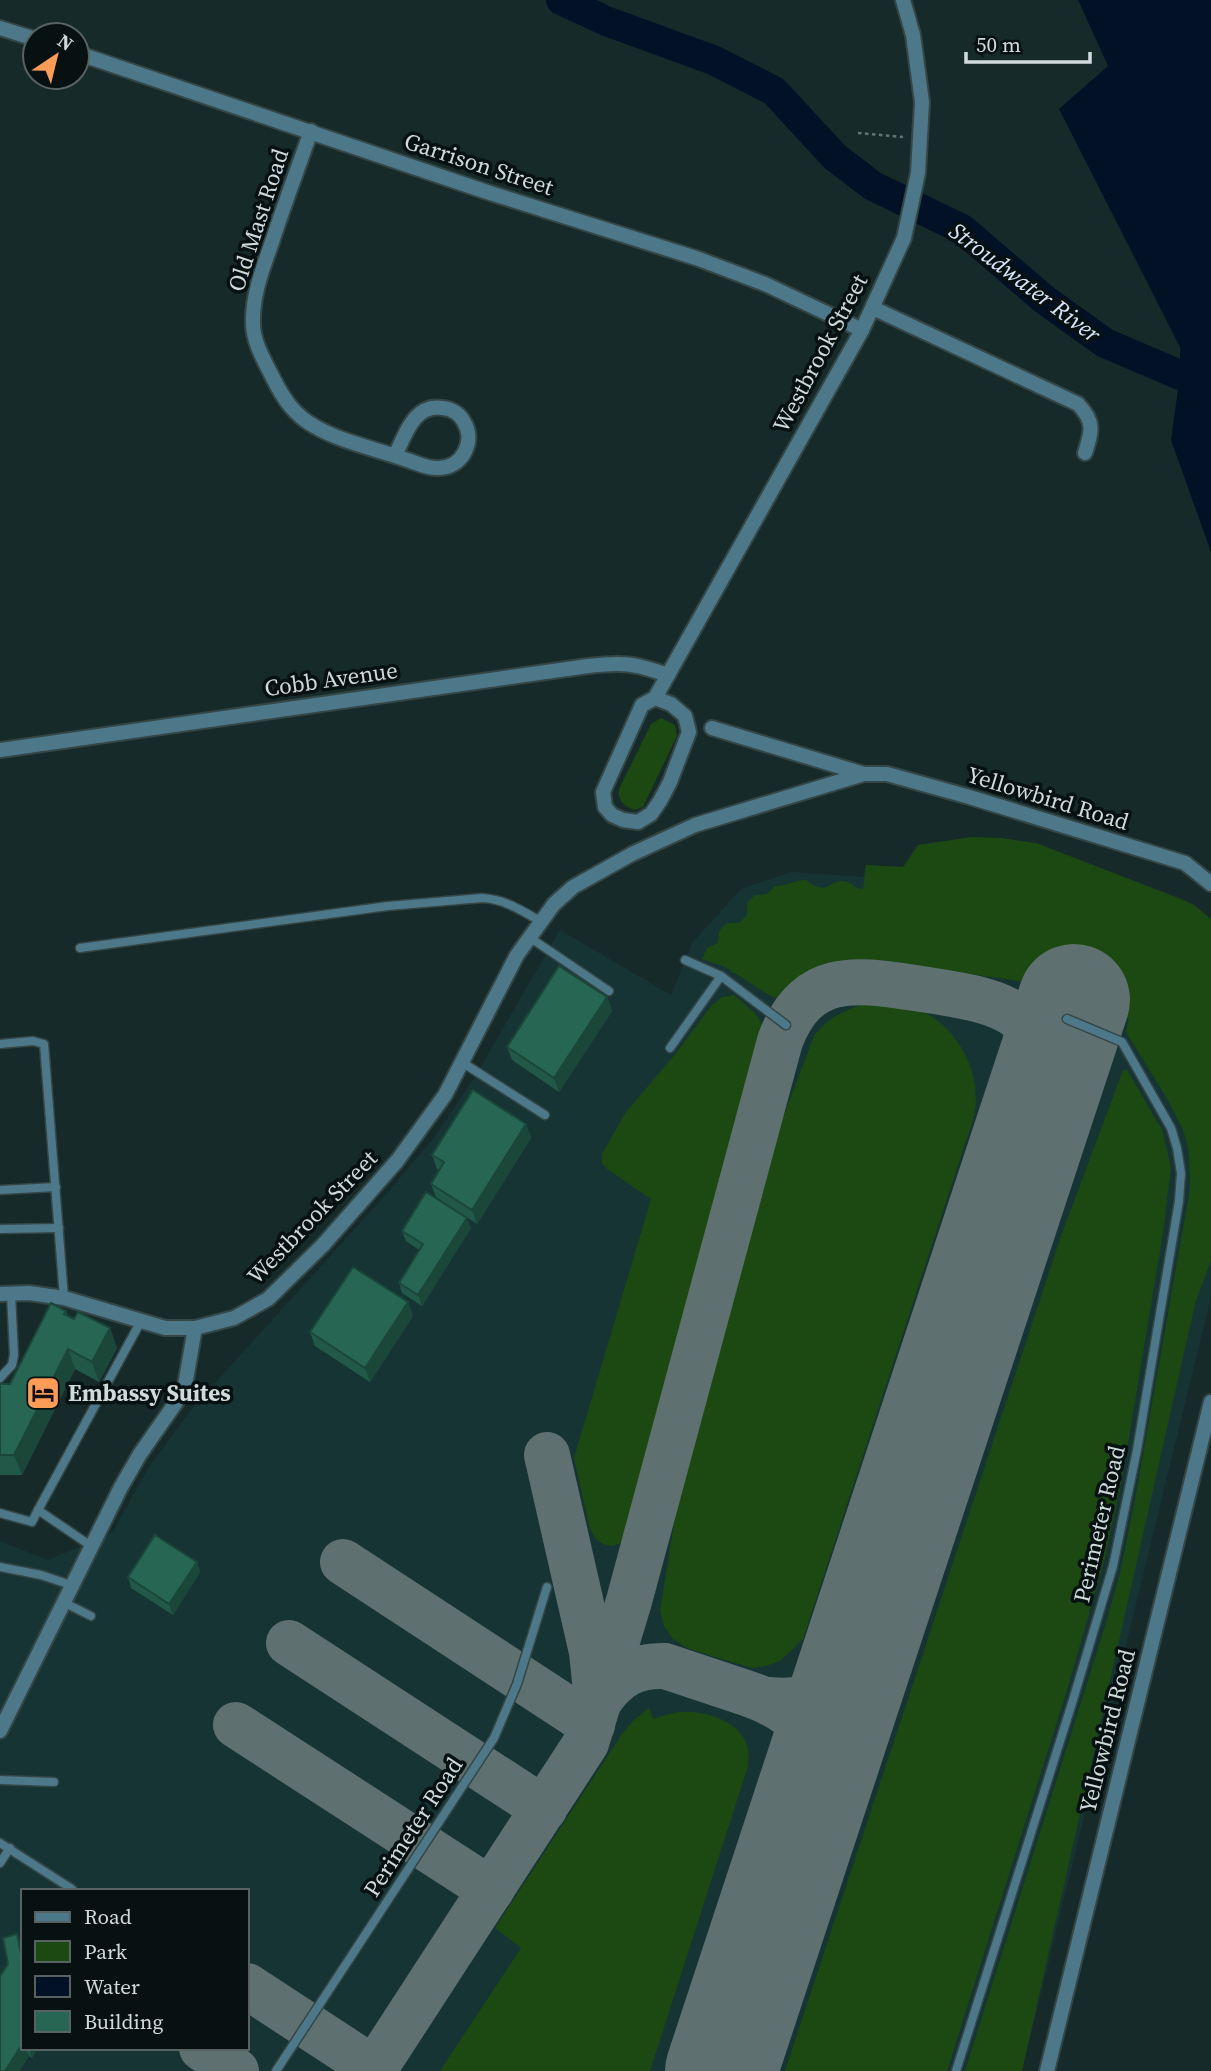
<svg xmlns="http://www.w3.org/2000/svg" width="1211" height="2071" font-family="'Source Serif 4',serif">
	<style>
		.built { fill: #173435; fill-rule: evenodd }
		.green { fill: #1c4811 }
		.water { fill: #021126 }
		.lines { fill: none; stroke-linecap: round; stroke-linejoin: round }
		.river { stroke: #021126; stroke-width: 30 }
		.taxiway { stroke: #5f7070; stroke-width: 46 }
		.runway { stroke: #5f7070; stroke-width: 112 }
		.service-casing { stroke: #344646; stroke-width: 11 }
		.minor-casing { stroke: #344646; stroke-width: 18 }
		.path { stroke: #637474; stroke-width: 2.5; stroke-dasharray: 3.5 3.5; stroke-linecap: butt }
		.service { stroke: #4d788a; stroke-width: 8 }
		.minor { stroke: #4d788a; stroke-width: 14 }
		.wall { fill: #215847 }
		.shaded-wall { fill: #1b4739 }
		.building { fill: #266652; stroke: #1b4739; stroke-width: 2 }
		.labels { text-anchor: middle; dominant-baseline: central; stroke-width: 7; stroke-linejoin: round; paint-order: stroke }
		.street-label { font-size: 23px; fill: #cfdbdb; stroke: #081111 }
		.poi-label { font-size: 23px; font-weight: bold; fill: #cfdbdb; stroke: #081111; text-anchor: start }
		.water-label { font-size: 24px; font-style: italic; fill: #d7e6f9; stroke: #081111 }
	</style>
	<rect width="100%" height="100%" fill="#162a2a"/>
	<path class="built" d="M 972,837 L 1001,838 L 1036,843 L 1181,899 L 1194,905 L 1211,919 L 1211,1297 L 1022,2071 L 0,2071 L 0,1541 L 48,1560 L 112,1533 L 149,1467 L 195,1405 L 389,1191 L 436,1135 L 476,1075 L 560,930 L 671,995 L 692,943 L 741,889 L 792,872 L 863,877 L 866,865 L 904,867 L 918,845 ZM 23,1891 L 247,1891 L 247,2048 L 23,2048 Z"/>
	<g class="green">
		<path d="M 661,718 L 675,725 L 677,736 L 643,807 L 634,810 C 624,806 617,800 619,789 L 651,724 Z"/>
		<path d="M 972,837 L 1001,838 L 1036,843 L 1181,899 L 1194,905 L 1211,919 L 1211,1260 L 1195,1304 L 1022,2071 L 965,2071 L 1106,1623 L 1120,1573 L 1135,1500 L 1190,1189 L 1189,1153 L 1184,1132 L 1169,1102 L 1126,1032 L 1129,1018 L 1019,981 L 872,960 L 837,961 L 816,969 L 799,977 L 780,996 L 774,998 L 723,966 L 702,959 L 707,948 L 718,943 L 719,931 L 727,923 L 739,923 L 747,915 L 747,903 L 755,895 L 767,894 L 775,886 C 787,886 794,880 806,880 C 829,899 830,876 848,882 C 855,885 855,889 863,889 L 866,865 L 903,867 L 918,845 Z"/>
		<polygon points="734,995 756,1014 764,1028 630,1524 627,1535 621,1543 612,1546 603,1544 596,1539 590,1529 574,1458 651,1199 607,1169 602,1163 602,1154 626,1112 677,1052 711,1006 722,997"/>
		<path d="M 868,1002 C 882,1003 898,1003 912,1007 C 951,1020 976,1060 976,1100 C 976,1118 967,1136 962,1153 L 803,1639 L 780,1661 L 766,1666 L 752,1668 L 689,1649 L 673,1639 L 664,1626 L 660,1611 L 681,1480 L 771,1149 L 814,1036 C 829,1016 845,1011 868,1002 Z"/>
		<polygon points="1123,1070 1127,1070 1162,1130 1171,1167 1163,1233 1122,1479 1105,1558 1068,1687 947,2071 785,2071 1061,1236"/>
		<path d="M 649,1708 L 653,1719 C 665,1715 678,1711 691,1712 C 714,1713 743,1725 748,1749 C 749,1754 748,1761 748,1766 L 650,2071 L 440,2071 L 521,1948 L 495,1928 L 622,1734 L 635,1719 Z"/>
	</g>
	<polygon class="water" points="1078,0 1211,0 1211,552 1171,440 1180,375 1180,347 1059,109 1108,66"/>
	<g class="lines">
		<polyline class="river" points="561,0 606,21 713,60 774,91 835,157 873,186 962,229 1045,300 1105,343 1180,375 1211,378"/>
		<g class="taxiway">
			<polyline points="547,1455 592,1652 596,1691"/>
			<polyline points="343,1562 592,1725"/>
			<polyline points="289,1643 544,1809"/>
			<path d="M 769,1700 C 817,1705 837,1685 861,1647"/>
			<path d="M 599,1701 C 616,1676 634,1665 665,1666 C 689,1674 713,1682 737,1690 C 797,1709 814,1727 813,1791"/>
			<polyline points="236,1725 491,1890"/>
			<polyline points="247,1986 374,2069"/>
			<polyline points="202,2048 236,2071"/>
			<path d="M 373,2071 L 586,1743 L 629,1601 L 780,1041 C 808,965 864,981 928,990 C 1007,1002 1053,1012 1038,1106"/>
		</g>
		<polyline class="runway" points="721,2071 1074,1000"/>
		<g class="service-casing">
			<g id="service">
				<polyline points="529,937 609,991"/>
				<path d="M 80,948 L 388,906 L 482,898 C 504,899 521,910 540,921"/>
				<polyline points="685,960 721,976 786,1025"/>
				<polyline points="0,1044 33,1041 44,1044 64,1298"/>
				<polyline points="670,1048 721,976"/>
				<polyline points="463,1063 545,1115"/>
				<polyline points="0,1190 56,1187"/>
				<polyline points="0,1229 59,1228"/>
				<polyline points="0,1378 12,1365 14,1355 11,1294"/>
				<polyline points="38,1510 141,1321"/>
				<polyline points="0,1513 32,1522 38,1510 91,1546"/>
				<polyline points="0,1567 41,1575 71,1585"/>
				<polyline points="63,1602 91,1616"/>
				<polyline points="0,1780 54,1782"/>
				<polyline points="0,1843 72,1889 71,1891"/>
				<polyline points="0,1863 10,1848"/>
				<polyline points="276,2071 494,1738 517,1684 547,1587"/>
				<polyline points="956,2071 1073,1700 1113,1566 1137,1450 1179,1201 1181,1173 1177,1148 1171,1128 1122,1042 1067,1019"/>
			</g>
		</g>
		<g class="minor-casing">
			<g id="minor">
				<polyline points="0,28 35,39"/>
				<polyline points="77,53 484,191 696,258 765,284 862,330"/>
				<path d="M 311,131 C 298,168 284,205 272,242 C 263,268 252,295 253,324 C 253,342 265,362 273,378 C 283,398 294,415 314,426 C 339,441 376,449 404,459 C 415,462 427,469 439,468 C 462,468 476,441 464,422 C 460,414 452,409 443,408 C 414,403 405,435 395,456"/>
				<path d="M 873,308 L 1078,404 C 1095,422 1092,431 1085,453"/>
				<polyline points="655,698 671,704 685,716 689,732 670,782 660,801 651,814 638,822 623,820 612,815 605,807 603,792 642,705 655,698 862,330 904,238 918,173 922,102 913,35 903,0"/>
				<polyline points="712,728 864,774"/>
				<path d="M 0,750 L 588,666 C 624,662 633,663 668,675"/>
				<polyline points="0,1294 29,1293 64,1298 165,1328 195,1328 234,1318 268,1299 323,1245 397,1161 445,1095 517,955 554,904 573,887 632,854 695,825 864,774 887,774 966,796 1185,863 1211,884"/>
				<polyline points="0,1731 121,1487 140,1454 184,1391 195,1328"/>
				<polyline points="1047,2071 1211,1402"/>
			</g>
		</g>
		<polyline class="path" points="858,133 903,137"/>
		<use href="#service" class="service"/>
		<use href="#minor" class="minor"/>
	</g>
	<g class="wall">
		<polygon points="607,997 612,1011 559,1092 512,1060 507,1047"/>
		<polygon points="526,1124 531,1138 477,1224 436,1197 431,1184 439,1170 437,1169 432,1155"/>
		<polygon points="471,1228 422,1306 402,1293 399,1283 419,1250 406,1241 402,1231"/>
		<polygon points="408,1302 413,1316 370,1382 315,1346 310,1332"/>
		<polygon points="66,1311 68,1316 74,1319 110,1328 117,1348 99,1382 75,1369 22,1475 0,1475 0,1384 10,1384"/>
		<polygon points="197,1562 200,1572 173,1615 131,1588 128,1577"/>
		<polygon points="17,1934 23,1952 23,2048 38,2048 32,2058 29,2056 19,2071 8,1964"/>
	</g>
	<g class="shaded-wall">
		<polygon points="607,997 612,1011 559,1092 554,1078"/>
		<polygon points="526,1124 531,1138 477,1224 472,1210"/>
		<polygon points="467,1218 471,1228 422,1306 418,1295"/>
		<polygon points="408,1302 413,1316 370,1382 365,1368"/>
		<polygon points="110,1328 117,1348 99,1382 92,1362"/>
		<polygon points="68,1349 75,1369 22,1475 14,1455"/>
		<polygon points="197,1562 200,1572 173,1615 169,1604"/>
		<polygon points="17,1934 22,1948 23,1960 21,1954"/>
		<polygon points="23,2043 23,2048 26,2048 29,2056 19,2071 5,2071"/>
		<polygon points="29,2048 38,2048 32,2058"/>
	</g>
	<g class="building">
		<polygon points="559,966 607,997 554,1078 507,1047"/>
		<polygon points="473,1090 526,1124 472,1210 431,1184 444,1162 432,1155"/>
		<polygon points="426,1192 467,1218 418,1295 399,1283 423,1244 402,1231"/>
		<polygon points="353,1267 408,1302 365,1368 310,1332"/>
		<polygon points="51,1303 66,1311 64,1314 74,1319 78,1312 110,1328 92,1362 68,1349 14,1455 0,1455 0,1384 10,1384"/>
		<polygon points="155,1535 197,1562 169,1604 128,1577"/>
		<polygon points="17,1934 21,1954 23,1955 23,2043 5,2071 0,2071 0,1976 8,1964 3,1938"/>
	</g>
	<defs>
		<g id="hotel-square" transform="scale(1.75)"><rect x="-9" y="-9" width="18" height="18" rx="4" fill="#fd9c56" stroke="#081111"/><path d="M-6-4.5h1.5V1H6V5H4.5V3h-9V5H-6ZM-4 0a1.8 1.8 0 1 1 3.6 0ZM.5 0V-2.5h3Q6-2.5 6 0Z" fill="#111"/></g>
	</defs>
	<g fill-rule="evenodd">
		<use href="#hotel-square" x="43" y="1393"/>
	</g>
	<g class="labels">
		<g class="street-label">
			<text transform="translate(479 164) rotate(18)">Garrison Street</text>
			<text transform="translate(258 220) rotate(-72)">Old Mast Road</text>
			<text transform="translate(820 353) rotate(-62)">Westbrook Street</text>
			<text transform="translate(331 679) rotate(-8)">Cobb Avenue</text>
			<text transform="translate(1048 798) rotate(17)">Yellowbird Road</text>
			<text transform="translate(312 1217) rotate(-46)">Westbrook Street</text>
			<text transform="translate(1099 1524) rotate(-77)">Perimeter Road</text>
			<text transform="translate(1107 1731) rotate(-76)">Yellowbird Road</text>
			<text transform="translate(413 1827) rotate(-57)">Perimeter Road</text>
		</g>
		<g class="poi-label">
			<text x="68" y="1393">Embassy Suites</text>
		</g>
		<g class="water-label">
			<text transform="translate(1025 282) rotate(37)">Stroudwater River</text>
		</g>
	</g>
	<rect x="21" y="1889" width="228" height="161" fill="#081111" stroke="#586262" stroke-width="2"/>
	<rect x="35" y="1912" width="35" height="10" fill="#4d788a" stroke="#586262" stroke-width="2"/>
	<text x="84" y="1924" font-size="21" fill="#cfdbdb">Road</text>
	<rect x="35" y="1941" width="35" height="21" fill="#1c4811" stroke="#586262" stroke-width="2"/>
	<text x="84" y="1959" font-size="21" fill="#cfdbdb">Park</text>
	<rect x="35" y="1976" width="35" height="21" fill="#021126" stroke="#586262" stroke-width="2"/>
	<text x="84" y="1994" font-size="21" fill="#cfdbdb">Water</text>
	<rect x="35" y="2011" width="35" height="21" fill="#266652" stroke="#586262" stroke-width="2"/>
	<text x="84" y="2029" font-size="21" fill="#cfdbdb">Building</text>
	<g transform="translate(56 56) rotate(35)"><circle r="33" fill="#081111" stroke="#586262" stroke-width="2"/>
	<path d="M0-5L12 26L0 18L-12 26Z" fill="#fd9c56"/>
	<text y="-10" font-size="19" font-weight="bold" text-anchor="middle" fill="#cfdbdb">N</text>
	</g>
	<path d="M966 52v10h124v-10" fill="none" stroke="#cfdbdb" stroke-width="3.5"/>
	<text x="976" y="52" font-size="21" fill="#cfdbdb" stroke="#081111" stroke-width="5" paint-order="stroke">50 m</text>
</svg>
